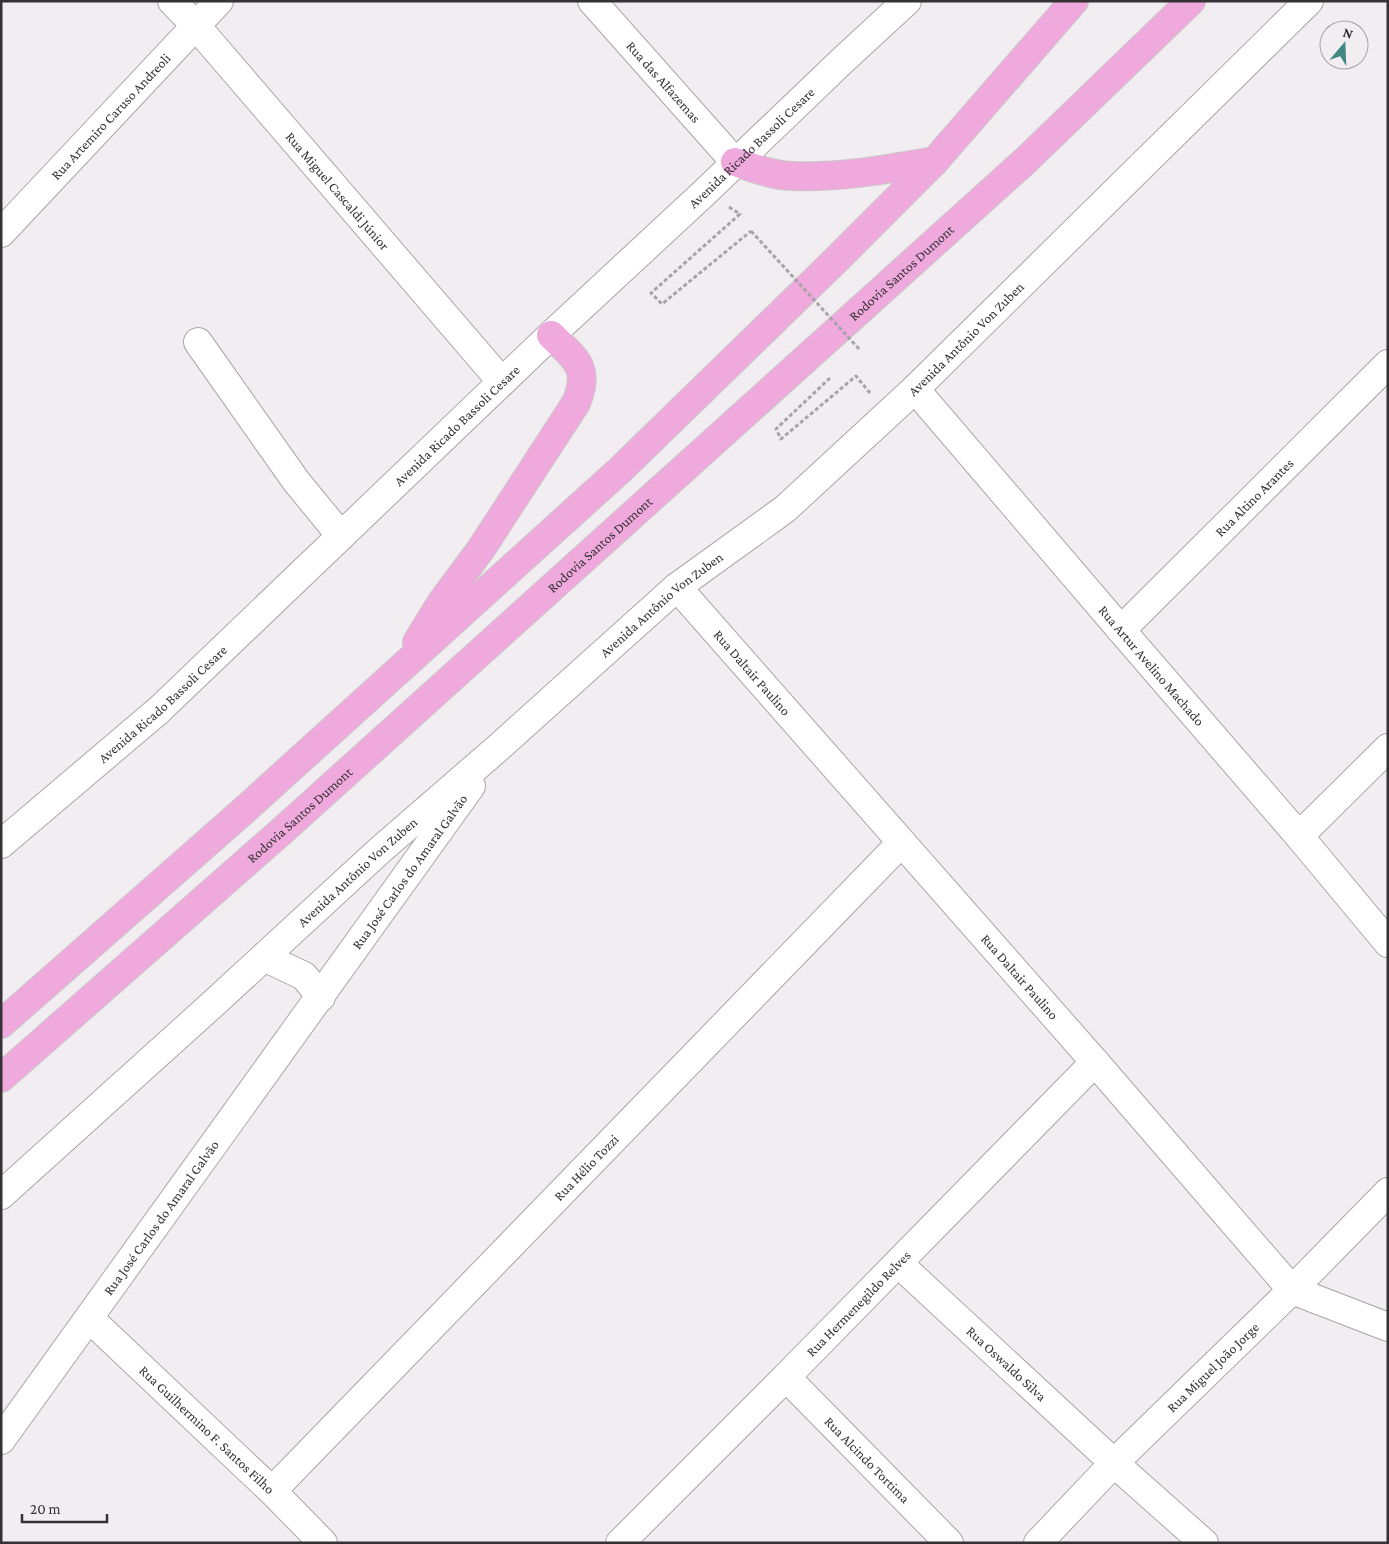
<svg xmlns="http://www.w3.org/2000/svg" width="1389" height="1544" font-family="'Crimson Pro',serif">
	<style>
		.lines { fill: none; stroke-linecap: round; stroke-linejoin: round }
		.minor-casing { stroke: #aaa5a8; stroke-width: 30 }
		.highway-casing { stroke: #cacaca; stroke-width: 30 }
		.path { stroke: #a7a3a6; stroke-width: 3; stroke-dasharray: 4 2.5; stroke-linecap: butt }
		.minor { stroke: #fff; stroke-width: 28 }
		.highway { stroke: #efa9dd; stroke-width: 28 }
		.path-bridge { stroke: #a7a3a6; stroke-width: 3; stroke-dasharray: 4 2.5; stroke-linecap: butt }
		.labels { text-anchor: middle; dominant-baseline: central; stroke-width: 4; stroke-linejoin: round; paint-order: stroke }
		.street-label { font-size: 14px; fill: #343234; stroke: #f2edf0 }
	</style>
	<rect width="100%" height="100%" fill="#f2edf0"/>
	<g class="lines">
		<g class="minor-casing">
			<g id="minor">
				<path id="s1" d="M 172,1 L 196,26 L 502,382"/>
				<path id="s2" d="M 592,1 L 735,162"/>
				<path id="s3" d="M 1,233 L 219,1"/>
				<polyline points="198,342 296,481 341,536"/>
				<path id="s4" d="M 915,389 L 1121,630 L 1299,836 L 1388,943"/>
				<path id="s5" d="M 677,587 L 1095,1062 L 1292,1290 L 1388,1327"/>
				<path id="s6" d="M 1121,630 L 1388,364"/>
				<polyline points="1299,836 1388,748"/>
				<path id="s7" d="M 1,844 L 159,710 L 551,335 L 704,193 L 843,60 L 907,1"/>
				<polyline points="264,957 304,976 321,997"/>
				<path id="s8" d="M 1,1195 L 214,1003 L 379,851 L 499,747 L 677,587 L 785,509 L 915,389 L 1309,1"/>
				<path id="s9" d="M 898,1263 L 1114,1463 L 1204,1543"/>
				<path id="s10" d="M 90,1319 L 272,1491 L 323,1543"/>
				<path id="s11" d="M 786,1377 L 949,1543"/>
				<path id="s12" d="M 1,1440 L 471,786"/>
				<path id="s13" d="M 272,1491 L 901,843"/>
				<path id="s14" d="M 620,1543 L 786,1377 L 1095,1062"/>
				<path id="s15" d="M 1038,1543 L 1114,1463 L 1292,1290 L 1388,1192"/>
			</g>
		</g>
		<g class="highway-casing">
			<g id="highway">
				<path d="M 735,162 C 754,168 774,176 794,176 C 841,178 888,169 935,161"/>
				<path d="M 417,642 L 441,603 L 481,549 L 576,403 C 591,367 575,359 551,335"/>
				<polyline points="1,1024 241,813 620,470 834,262 935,161 1074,1"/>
				<path id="s16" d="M 1,1078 L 283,830 L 1024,162 L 1191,1"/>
			</g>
		</g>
		<g class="path">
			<polyline points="729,207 740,214 651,293 662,304 751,231"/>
			<polyline points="830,378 776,429 781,439 856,376 870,393"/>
		</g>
		<use href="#minor" class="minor"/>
		<use href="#highway" class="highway"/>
		<polyline class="path-bridge" points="751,231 860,350"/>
	</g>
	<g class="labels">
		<g class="street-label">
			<text stroke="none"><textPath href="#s2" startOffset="108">Rua das Alfazemas</textPath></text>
			<text stroke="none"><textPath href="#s3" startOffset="160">Rua Artemiro Caruso Andreoli</textPath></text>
			<text stroke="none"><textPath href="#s7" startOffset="1024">Avenida Ricado Bassoli Cesare</textPath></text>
			<text stroke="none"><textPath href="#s1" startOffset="252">Rua Miguel Cascaldi Júnior</textPath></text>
			<text stroke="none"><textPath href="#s16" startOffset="1208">Rodovia Santos Dumont</textPath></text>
			<text stroke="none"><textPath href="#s8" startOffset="1291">Avenida Antônio Von Zuben</textPath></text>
			<text stroke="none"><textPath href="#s7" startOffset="619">Avenida Ricado Bassoli Cesare</textPath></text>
			<text stroke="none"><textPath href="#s6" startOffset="188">Rua Altino Arantes</textPath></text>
			<text stroke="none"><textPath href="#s16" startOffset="802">Rodovia Santos Dumont</textPath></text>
			<text stroke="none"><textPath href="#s8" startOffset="886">Avenida Antônio Von Zuben</textPath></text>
			<text stroke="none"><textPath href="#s4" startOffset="364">Rua Artur Avelino Machado</textPath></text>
			<text stroke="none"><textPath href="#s5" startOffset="114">Rua Daltair Paulino</textPath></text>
			<text stroke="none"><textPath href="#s7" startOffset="214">Avenida Ricado Bassoli Cesare</textPath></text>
			<text stroke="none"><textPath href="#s16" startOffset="398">Rodovia Santos Dumont</textPath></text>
			<text stroke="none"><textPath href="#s8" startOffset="481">Avenida Antônio Von Zuben</textPath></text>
			<text stroke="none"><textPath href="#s12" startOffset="700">Rua José Carlos do Amaral Galvão</textPath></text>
			<text stroke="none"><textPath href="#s5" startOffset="519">Rua Daltair Paulino</textPath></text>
			<text stroke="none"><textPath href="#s13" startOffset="451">Rua Hélio Tozzi</textPath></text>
			<text stroke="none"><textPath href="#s12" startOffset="274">Rua José Carlos do Amaral Galvão</textPath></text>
			<text stroke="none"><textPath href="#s14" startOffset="338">Rua Hermenegildo Relves</textPath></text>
			<text stroke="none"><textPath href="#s9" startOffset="148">Rua Oswaldo Silva</textPath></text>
			<text stroke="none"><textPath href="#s15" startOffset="248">Rua Miguel João Jorge</textPath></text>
			<text stroke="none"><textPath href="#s10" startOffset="161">Rua Guilhermino F. Santos Filho</textPath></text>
			<text stroke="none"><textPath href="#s11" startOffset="116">Rua Alcindo Tortima</textPath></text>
		</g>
	</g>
	<rect width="1389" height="1544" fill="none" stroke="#343234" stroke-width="5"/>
	<g transform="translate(1344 45) rotate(19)"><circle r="24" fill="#f2edf0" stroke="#a6a2a5"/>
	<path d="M0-4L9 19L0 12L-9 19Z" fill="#428983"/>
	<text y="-8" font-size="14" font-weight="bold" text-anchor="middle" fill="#343234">N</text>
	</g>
	<path d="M22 1514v8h85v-8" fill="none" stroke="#343234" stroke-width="2.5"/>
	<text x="30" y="1514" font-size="15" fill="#343234" stroke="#f2edf0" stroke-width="4" paint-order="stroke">20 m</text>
</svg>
